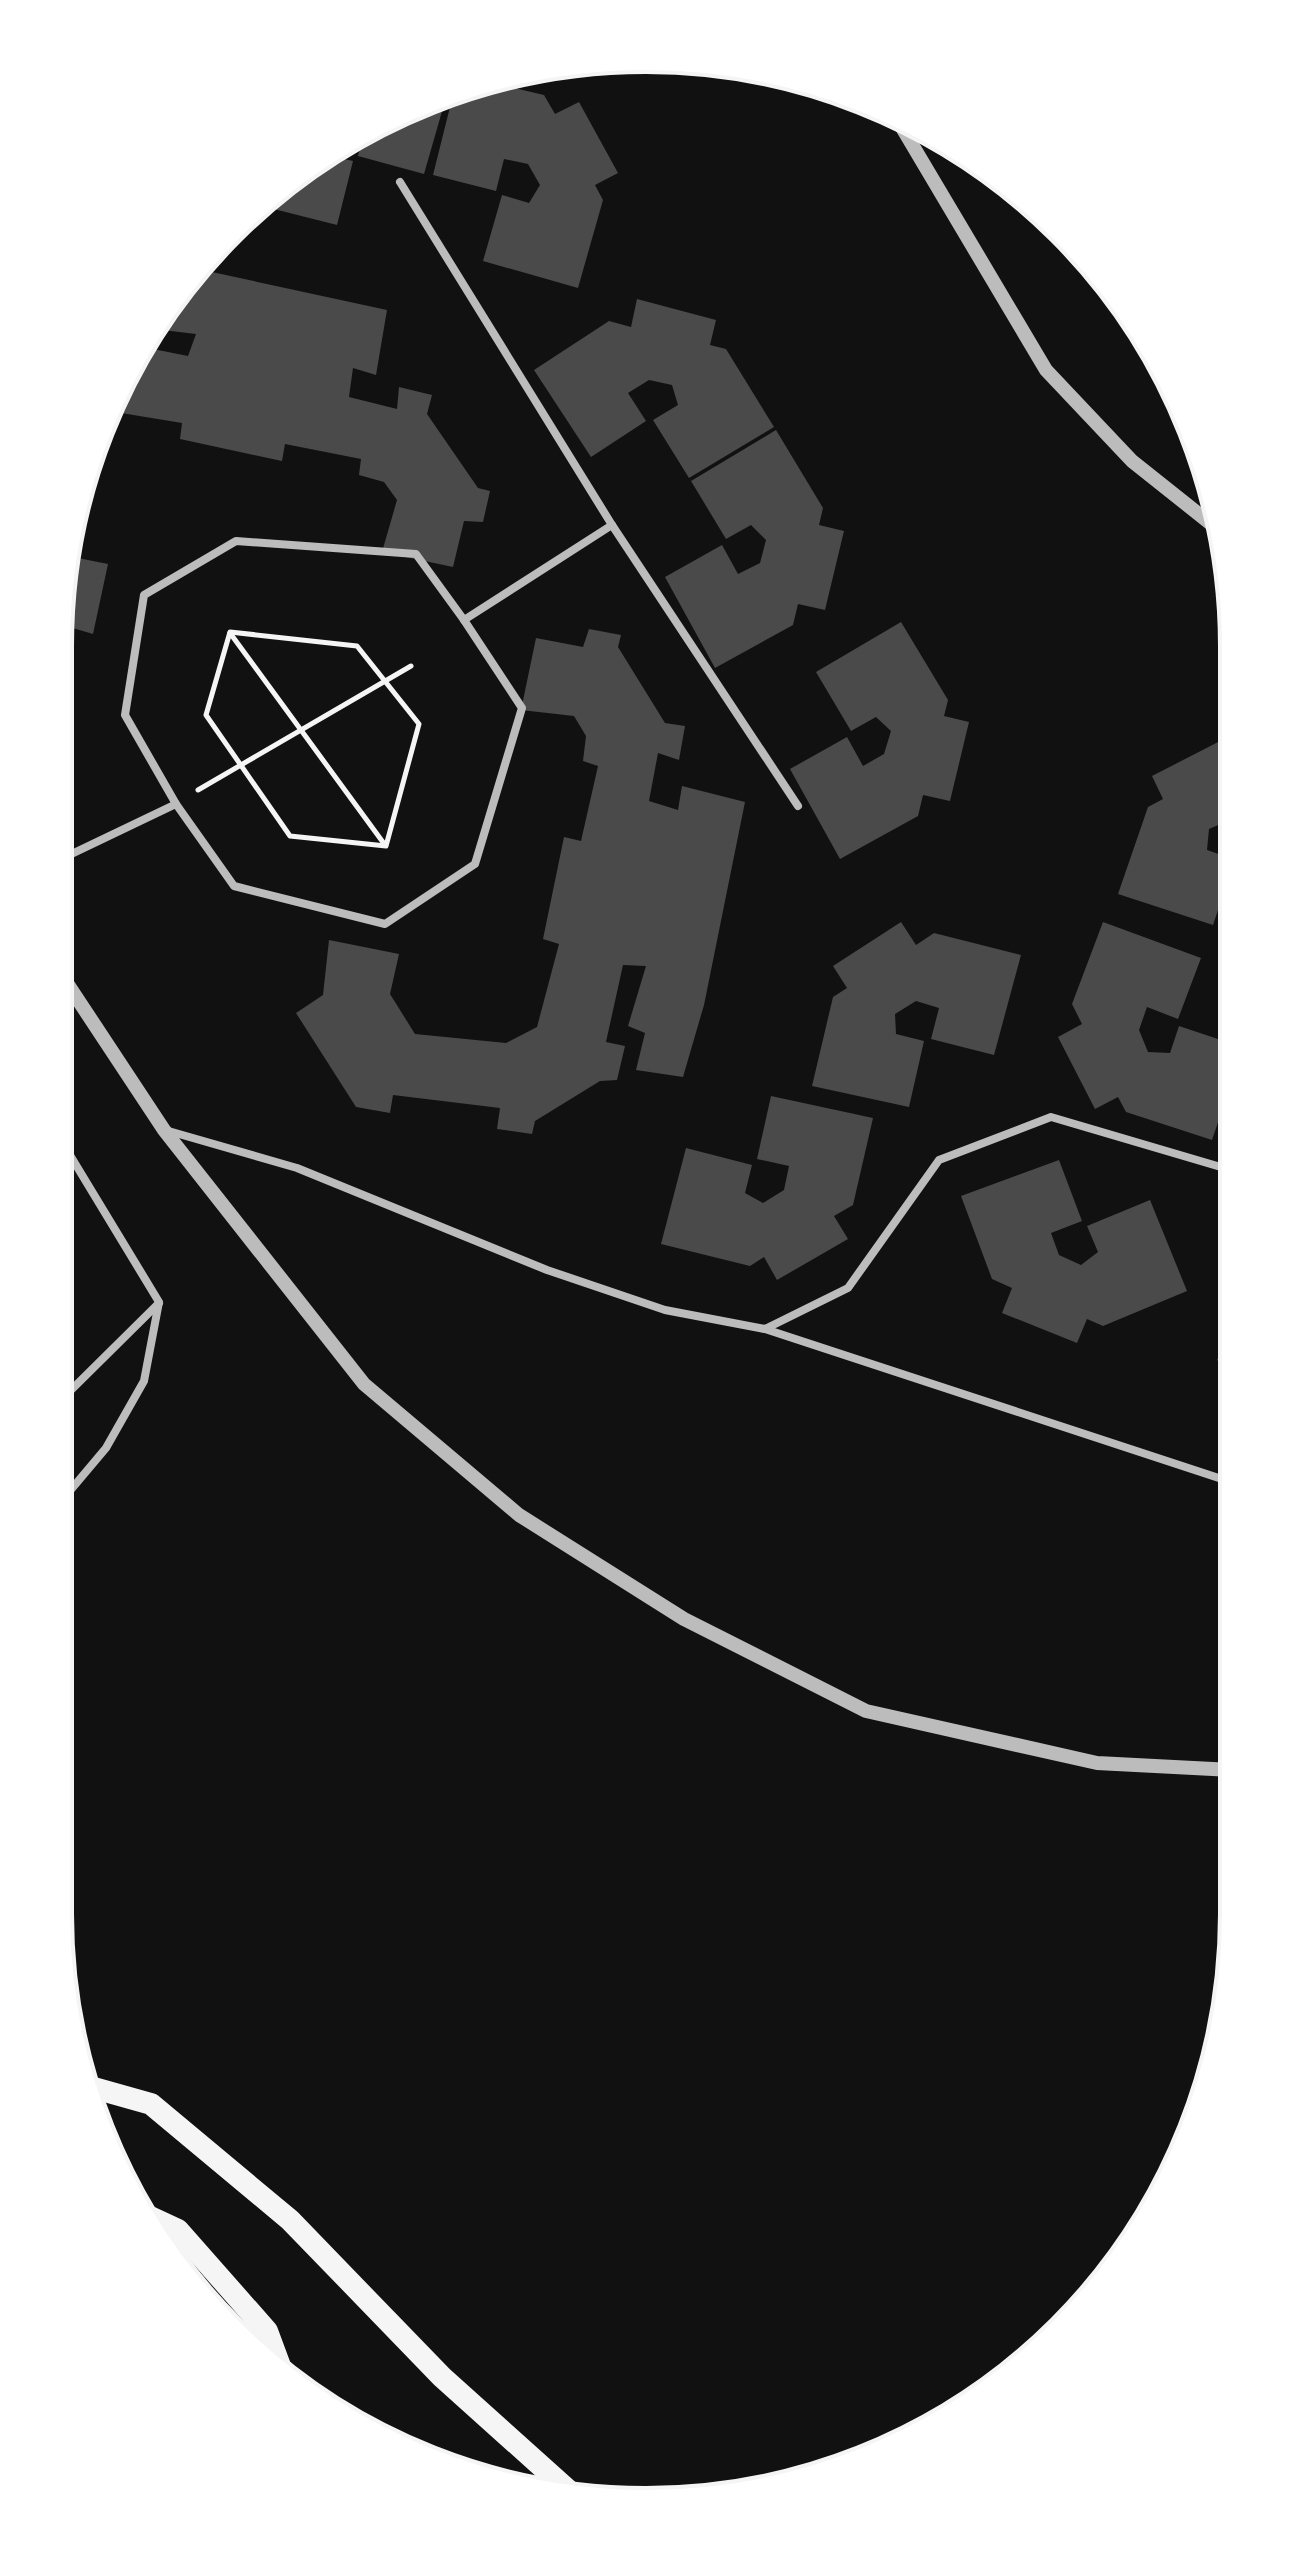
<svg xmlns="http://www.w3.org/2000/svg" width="1292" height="2560" font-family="'Exo 2',sans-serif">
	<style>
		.building { fill: #4a4a4a }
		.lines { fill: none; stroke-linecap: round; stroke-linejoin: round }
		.path { stroke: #f5f5f5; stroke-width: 5 }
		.minor { stroke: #bcbcbc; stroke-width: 8 }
		.tertiary { stroke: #bcbcbc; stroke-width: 14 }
		.trunk { stroke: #f5f5f5; stroke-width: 22 }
		.rim { fill: none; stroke: #f5f5f5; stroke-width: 4 }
	</style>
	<rect width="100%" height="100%" fill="#111"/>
	<g class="building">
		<polygon points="489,82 544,95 555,114 579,102 618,173 595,185 603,200 578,288 483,261 502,195 529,203 540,185 528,164 504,159 496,191 433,175 454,91"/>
		<polygon points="447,94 424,174 358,156 365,131"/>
		<polygon points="327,155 353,161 337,225 258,205"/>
		<polygon points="198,269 387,310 376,375 353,368 349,397 397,409 399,387 432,395 427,414 478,488 490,491 483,522 464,521 453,567 382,552 397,500 384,482 359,475 361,459 285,444 282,461 180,439 182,423 109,411 118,386 143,347 188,356 196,334 154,329 179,288"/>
		<polygon points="637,299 716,320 710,345 726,349 774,427 689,478 653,420 678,405 672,385 649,380 628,393 646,421 591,457 534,370 609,321 631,327"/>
		<polygon points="776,430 823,508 819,525 844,531 825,610 798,604 793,625 715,668 665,577 722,545 738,574 760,563 766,540 751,525 726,539 691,481"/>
		<polygon points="68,556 108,564 93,634 59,624"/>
		<polygon points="901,622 948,700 944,716 969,722 950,801 923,795 918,816 840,859 790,769 847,737 863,766 884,754 891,731 876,717 851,731 816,672"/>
		<polygon points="589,629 621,635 618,647 665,723 685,726 679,760 658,753 649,801 678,810 682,786 745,802 704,1005 683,1077 636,1070 645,1033 628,1026 646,966 623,965 606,1042 625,1046 617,1080 600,1081 535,1121 532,1134 497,1129 500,1108 393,1095 390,1113 356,1107 296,1013 323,995 329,940 399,954 390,994 415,1034 506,1043 537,1027 559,944 543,939 564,837 581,841 598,766 583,761 586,736 574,716 521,710 536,638 583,647"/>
		<polygon points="1224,739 1230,750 1230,820 1209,829 1207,850 1230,858 1230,874 1213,925 1118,894 1148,807 1163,799 1152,776"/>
		<polygon points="901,922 916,945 934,933 1021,955 994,1055 931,1039 939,1008 916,1001 895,1014 896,1034 924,1041 909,1107 812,1086 833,997 847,988 833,966"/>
		<polygon points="1103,922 1201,958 1178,1019 1147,1007 1139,1030 1148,1052 1170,1053 1179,1026 1230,1043 1230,1087 1212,1140 1126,1112 1118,1097 1095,1109 1058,1037 1082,1024 1072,1004"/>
		<polygon points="771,1096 873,1118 853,1205 834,1216 848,1239 777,1280 764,1257 750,1266 661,1244 686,1148 752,1165 745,1193 763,1203 784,1190 789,1166 757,1159"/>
		<polygon points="1059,1160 1082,1221 1051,1233 1059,1255 1081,1265 1098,1252 1087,1226 1150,1200 1187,1291 1103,1326 1087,1319 1077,1343 1002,1313 1012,1288 992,1279 961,1196"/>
		<polygon points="1231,1353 1231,1391 1217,1359"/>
	</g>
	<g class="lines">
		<g class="path">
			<polygon points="230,632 357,646 419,724 386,846 290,836 206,715"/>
			<polyline points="230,633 385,845"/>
			<polyline points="198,790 411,666"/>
		</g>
		<g class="minor">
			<polyline points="400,182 612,525 798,806"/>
			<polygon points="236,541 416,554 464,620 522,708 475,864 385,924 234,886 176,804 125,715 144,595"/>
			<polyline points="464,620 612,525"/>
			<polyline points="59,860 176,804"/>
			<polyline points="165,1130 297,1168 547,1270 665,1310 765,1329 848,1288 939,1160 1051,1117 1231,1170"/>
			<polyline points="1221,1167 1231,1144"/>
			<polyline points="765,1329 1231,1482"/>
			<polyline points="58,1403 159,1303"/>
			<polyline points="58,1505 106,1448 144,1381 159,1302 59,1137"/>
		</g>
		<g class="tertiary">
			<polyline points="894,114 1046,370 1132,461 1220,531"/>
			<polyline points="59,971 164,1130 364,1384 519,1515 684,1619 866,1711 1097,1763 1232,1770"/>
		</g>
		<g class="trunk">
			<polyline points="87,2086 151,2104 290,2220 442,2377 570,2492"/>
			<polyline points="150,2217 178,2230 267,2331 280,2366"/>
		</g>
	</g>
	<path d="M0 0H1292V2560H0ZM646 72H646A574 574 0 0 1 1220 646V1914A574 574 0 0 1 646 2488H646A574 574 0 0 1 72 1914V646A574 574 0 0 1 646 72Z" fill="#fff" fill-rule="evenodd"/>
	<path class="rim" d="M646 72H646A574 574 0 0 1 1220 646V1914A574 574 0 0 1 646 2488H646A574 574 0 0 1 72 1914V646A574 574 0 0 1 646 72Z"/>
</svg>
